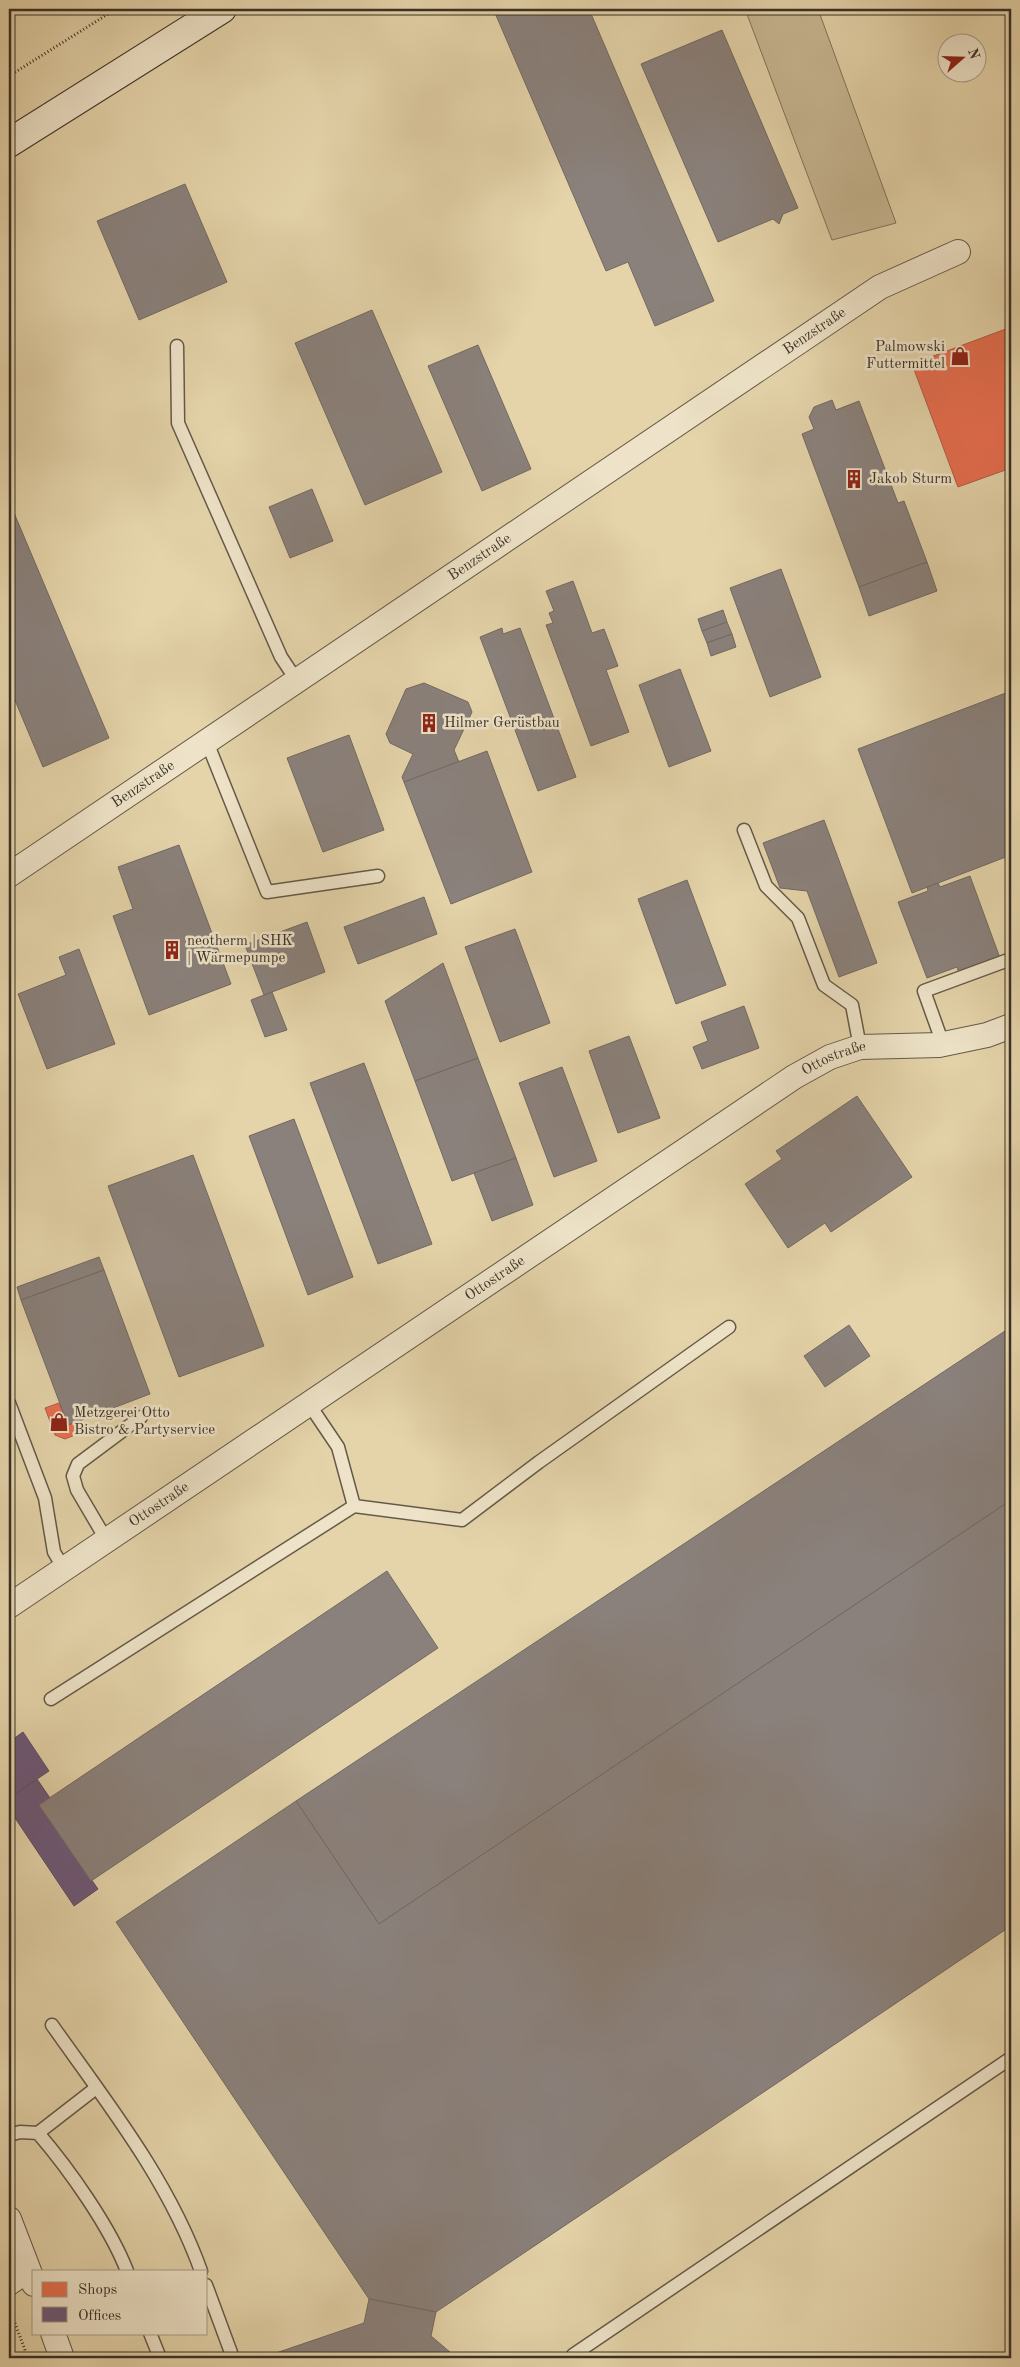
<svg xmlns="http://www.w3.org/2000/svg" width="1020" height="2367" font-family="'Old Standard TT',serif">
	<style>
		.green { fill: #c8b894; stroke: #81745e }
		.shops { fill: #e76f51; stroke: #b35c44 }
		.offices { fill: #6d597a; stroke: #5e4d61 }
		.industry { fill: #8a817c; stroke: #726962 }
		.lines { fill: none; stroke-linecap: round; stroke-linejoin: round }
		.lane-casing { stroke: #655a48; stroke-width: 15 }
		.street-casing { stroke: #655a48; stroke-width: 26 }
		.secondary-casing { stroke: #3a3127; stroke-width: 30 }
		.path { stroke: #3a3127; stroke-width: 3; stroke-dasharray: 1 2.5; stroke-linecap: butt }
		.lane { stroke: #eee3c8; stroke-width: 12 }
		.street { stroke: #eee3c8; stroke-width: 24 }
		.secondary { stroke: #eee3c8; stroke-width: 28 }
		.labels { text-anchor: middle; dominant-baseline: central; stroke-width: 5; stroke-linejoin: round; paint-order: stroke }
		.street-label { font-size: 15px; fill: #3a3127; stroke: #eee3c8 }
		.poi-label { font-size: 15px; fill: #3a3127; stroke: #eee3c8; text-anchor: start }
	</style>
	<rect width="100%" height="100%" fill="#e5d4aa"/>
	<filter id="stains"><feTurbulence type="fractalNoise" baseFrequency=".004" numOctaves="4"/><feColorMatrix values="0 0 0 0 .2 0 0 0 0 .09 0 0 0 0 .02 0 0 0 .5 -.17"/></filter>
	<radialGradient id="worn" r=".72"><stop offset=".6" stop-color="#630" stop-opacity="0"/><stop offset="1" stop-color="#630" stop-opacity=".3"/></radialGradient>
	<polygon class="green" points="745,9 818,9 896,223 832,240"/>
	<g class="shops">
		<polygon points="1011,327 1011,468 958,487 912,364"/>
		<polygon points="59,1403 68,1425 81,1420 85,1431 65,1439 55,1435 45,1408"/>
	</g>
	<g class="offices">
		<polygon points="23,1732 49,1771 9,1798 9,1742"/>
		<polygon points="37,1779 50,1798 39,1805 98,1889 74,1906 9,1809 9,1798"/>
	</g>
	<g class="industry">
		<polygon points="505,9 589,9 714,301 655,326 628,262 606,271 495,13"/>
		<polygon points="722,30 798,208 783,214 779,224 773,219 718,242 641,64"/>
		<polygon points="185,184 227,282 139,320 97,221"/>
		<polygon points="372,310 442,472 365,505 295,343"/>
		<polygon points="478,345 531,469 482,491 428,366"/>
		<polygon points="832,400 836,410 859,401 898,503 904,501 927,562 859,587 802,434 814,429 809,417 814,407"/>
		<polygon points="312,489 333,541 290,558 269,507"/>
		<polygon points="9,501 109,738 43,767 9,686"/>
		<polygon points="927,562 937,591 869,616 859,587"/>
		<polygon points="781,569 821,677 770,697 730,588"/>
		<polygon points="573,581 592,633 604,629 618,666 606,670 629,732 591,746 546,625 553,623 549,613 554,611 546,591"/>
		<polygon points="723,610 727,622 702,631 698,619"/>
		<polygon points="727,622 732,634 707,643 702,631"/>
		<polygon points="502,628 503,634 520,628 576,777 538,791 480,637"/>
		<polygon points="732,634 736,647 711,656 707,643"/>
		<polygon points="680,669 711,751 669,767 639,685"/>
		<polygon points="424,683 468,702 472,712 454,750 459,762 404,782 402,777 413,754 390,743 386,734 406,689"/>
		<polygon points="1011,691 1011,855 912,893 858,749"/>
		<polygon points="349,735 384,830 323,852 287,758"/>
		<polygon points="487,751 532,872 451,904 404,782"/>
		<polygon points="824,820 877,963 839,977 807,891 780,888 763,843"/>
		<polygon points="179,845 231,984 149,1015 113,916 133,909 118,867"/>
		<polygon points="970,876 1000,958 959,973 957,967 927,978 898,902 928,891 927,887 938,883 940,887"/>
		<polygon points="687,880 726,985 676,1004 638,899"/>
		<polygon points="424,897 437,934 358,964 344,927"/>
		<polygon points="307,922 325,972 264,995 245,945"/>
		<polygon points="515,929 550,1023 500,1042 465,947"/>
		<polygon points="79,949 115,1044 47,1069 18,994 66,975 59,957"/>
		<polygon points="443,963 478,1058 415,1081 385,1001"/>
		<polygon points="272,992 287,1030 265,1037 251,1000"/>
		<polygon points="744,1006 759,1048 702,1069 693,1047 708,1041 701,1022"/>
		<polygon points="629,1036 660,1118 618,1133 589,1051"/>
		<polygon points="478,1058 516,1158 452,1181 415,1081"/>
		<polygon points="364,1063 432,1244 378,1264 310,1083"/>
		<polygon points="562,1067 597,1161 554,1177 519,1083"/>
		<polygon points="857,1096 912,1177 831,1232 825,1223 788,1248 745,1184 782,1159 776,1151"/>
		<polygon points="294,1119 353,1277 308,1295 249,1136"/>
		<polygon points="193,1155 264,1346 179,1377 108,1186"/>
		<polygon points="516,1158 533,1205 492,1221 474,1173"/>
		<polygon points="99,1257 104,1270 21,1300 17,1287"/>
		<polygon points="104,1270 150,1394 68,1425 21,1300"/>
		<polygon points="849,1325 870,1356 825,1387 804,1356"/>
		<polygon points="1011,1327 1011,1500 379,1924 296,1801"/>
		<polygon points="1011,1500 1011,1926 436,2312 369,2299 116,1922 296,1801 379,1924"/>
		<polygon points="387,1571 438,1648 91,1881 39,1805"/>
		<polygon points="369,2299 436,2312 431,2336 457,2358 271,2358 270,2355 364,2323"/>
	</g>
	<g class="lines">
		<g class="lane-casing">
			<g id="lane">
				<polyline points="177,346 178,423 281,657 297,681"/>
				<polyline points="207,742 267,892 378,876"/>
				<polyline points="744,830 766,886 798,918 824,985 852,1005 860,1047"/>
				<polyline points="943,1044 924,991 1011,959"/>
				<polyline points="9,1403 45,1498 54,1552 64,1569"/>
				<polyline points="354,1506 462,1520 539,1462 729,1327"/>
				<polyline points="107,1541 77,1490 73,1476 78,1464 141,1417"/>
				<polyline points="51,1699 354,1506 338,1447 309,1404"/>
				<path d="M 52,2025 C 107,2103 168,2179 201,2271"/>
				<polyline points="38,2133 96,2088"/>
				<path d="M 9,2135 L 20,2132 L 38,2133 C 69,2169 110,2227 127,2271"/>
				<polyline points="206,2285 233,2358"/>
				<polyline points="150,2333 160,2358"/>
				<polyline points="572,2358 573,2355 1011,2058"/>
			</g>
		</g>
		<g class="street-casing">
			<g id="street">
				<path id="s1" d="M 9,875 L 880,287 L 958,252"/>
				<path id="s2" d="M 9,1606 L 794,1077 L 830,1057 L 860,1047 L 939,1045 L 987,1035 L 1011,1026"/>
				<polyline points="9,2219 34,2284"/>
				<polyline points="9,2283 28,2270"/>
				<polyline points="53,2333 62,2358"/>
			</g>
		</g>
		<g class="secondary-casing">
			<polyline id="secondary" points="9,143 222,9"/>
		</g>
		<g class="path">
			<polyline points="9,76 116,9"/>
			<polyline points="10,2310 28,2358"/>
		</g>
		<use href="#lane" class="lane"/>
		<use href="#street" class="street"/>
		<use href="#secondary" class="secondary"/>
	</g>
	<defs>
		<g id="shop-bare" transform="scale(1.5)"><path d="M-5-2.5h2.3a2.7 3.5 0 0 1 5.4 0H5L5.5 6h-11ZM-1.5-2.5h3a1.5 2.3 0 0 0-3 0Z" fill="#8f2418" stroke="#eee3c8" stroke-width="2.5" paint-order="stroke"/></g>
		<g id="building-bare" transform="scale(1.5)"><path d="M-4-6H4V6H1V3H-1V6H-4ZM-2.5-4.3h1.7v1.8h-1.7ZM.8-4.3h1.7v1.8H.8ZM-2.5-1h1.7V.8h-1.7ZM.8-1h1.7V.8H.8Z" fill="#8f2418" stroke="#eee3c8" stroke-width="2.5" paint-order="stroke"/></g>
	</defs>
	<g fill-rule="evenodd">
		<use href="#shop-bare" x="960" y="356"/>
		<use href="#building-bare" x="854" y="479"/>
		<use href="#building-bare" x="429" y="723"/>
		<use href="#building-bare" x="172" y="950"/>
		<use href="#shop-bare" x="59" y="1422"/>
	</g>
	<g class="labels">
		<g class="street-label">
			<text stroke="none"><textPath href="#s1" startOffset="972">Benzstraße</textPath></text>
			<text stroke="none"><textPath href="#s1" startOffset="568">Benzstraße</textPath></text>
			<text stroke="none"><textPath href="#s1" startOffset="162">Benzstraße</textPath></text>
			<text stroke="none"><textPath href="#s2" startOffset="991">Ottostraße</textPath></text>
			<text stroke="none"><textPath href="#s2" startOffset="586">Ottostraße</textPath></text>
			<text stroke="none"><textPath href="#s2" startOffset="181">Ottostraße</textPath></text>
		</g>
		<g class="poi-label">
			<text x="945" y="347" text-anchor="end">Palmowski<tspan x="945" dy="17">Futtermittel</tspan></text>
			<text x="869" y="479">Jakob Sturm</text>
			<text x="444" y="723">Hilmer Gerüstbau</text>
			<text x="187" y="941">neotherm | SHK<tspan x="187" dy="17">| Wärmepumpe</tspan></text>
			<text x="74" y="1413">Metzgerei Otto<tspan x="74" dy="17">Bistro &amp; Partyservice</tspan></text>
		</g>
	</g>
	<rect width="1020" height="2367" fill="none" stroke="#e5d4aa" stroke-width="30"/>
	<rect x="10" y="10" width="1000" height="2347" fill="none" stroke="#3a3127" stroke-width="2.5"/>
	<rect x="15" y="15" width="990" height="2337" fill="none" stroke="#3a3127"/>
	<rect x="32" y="2270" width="175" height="65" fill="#eee3c8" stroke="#a69c88"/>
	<rect x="42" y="2282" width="25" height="15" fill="#e76f51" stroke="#a69c88"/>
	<text x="78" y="2294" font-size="15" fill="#3a3127">Shops</text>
	<rect x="42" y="2307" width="25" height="15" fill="#6d597a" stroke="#a69c88"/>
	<text x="78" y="2320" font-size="15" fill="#3a3127">Offices</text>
	<g transform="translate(962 58) rotate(70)"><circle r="24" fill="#eee3c8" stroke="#a69c88"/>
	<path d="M0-4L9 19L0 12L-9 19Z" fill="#8f2418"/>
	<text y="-8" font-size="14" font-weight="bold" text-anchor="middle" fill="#3a3127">N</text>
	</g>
	<rect width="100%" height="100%" filter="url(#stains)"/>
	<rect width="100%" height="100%" fill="url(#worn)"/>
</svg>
